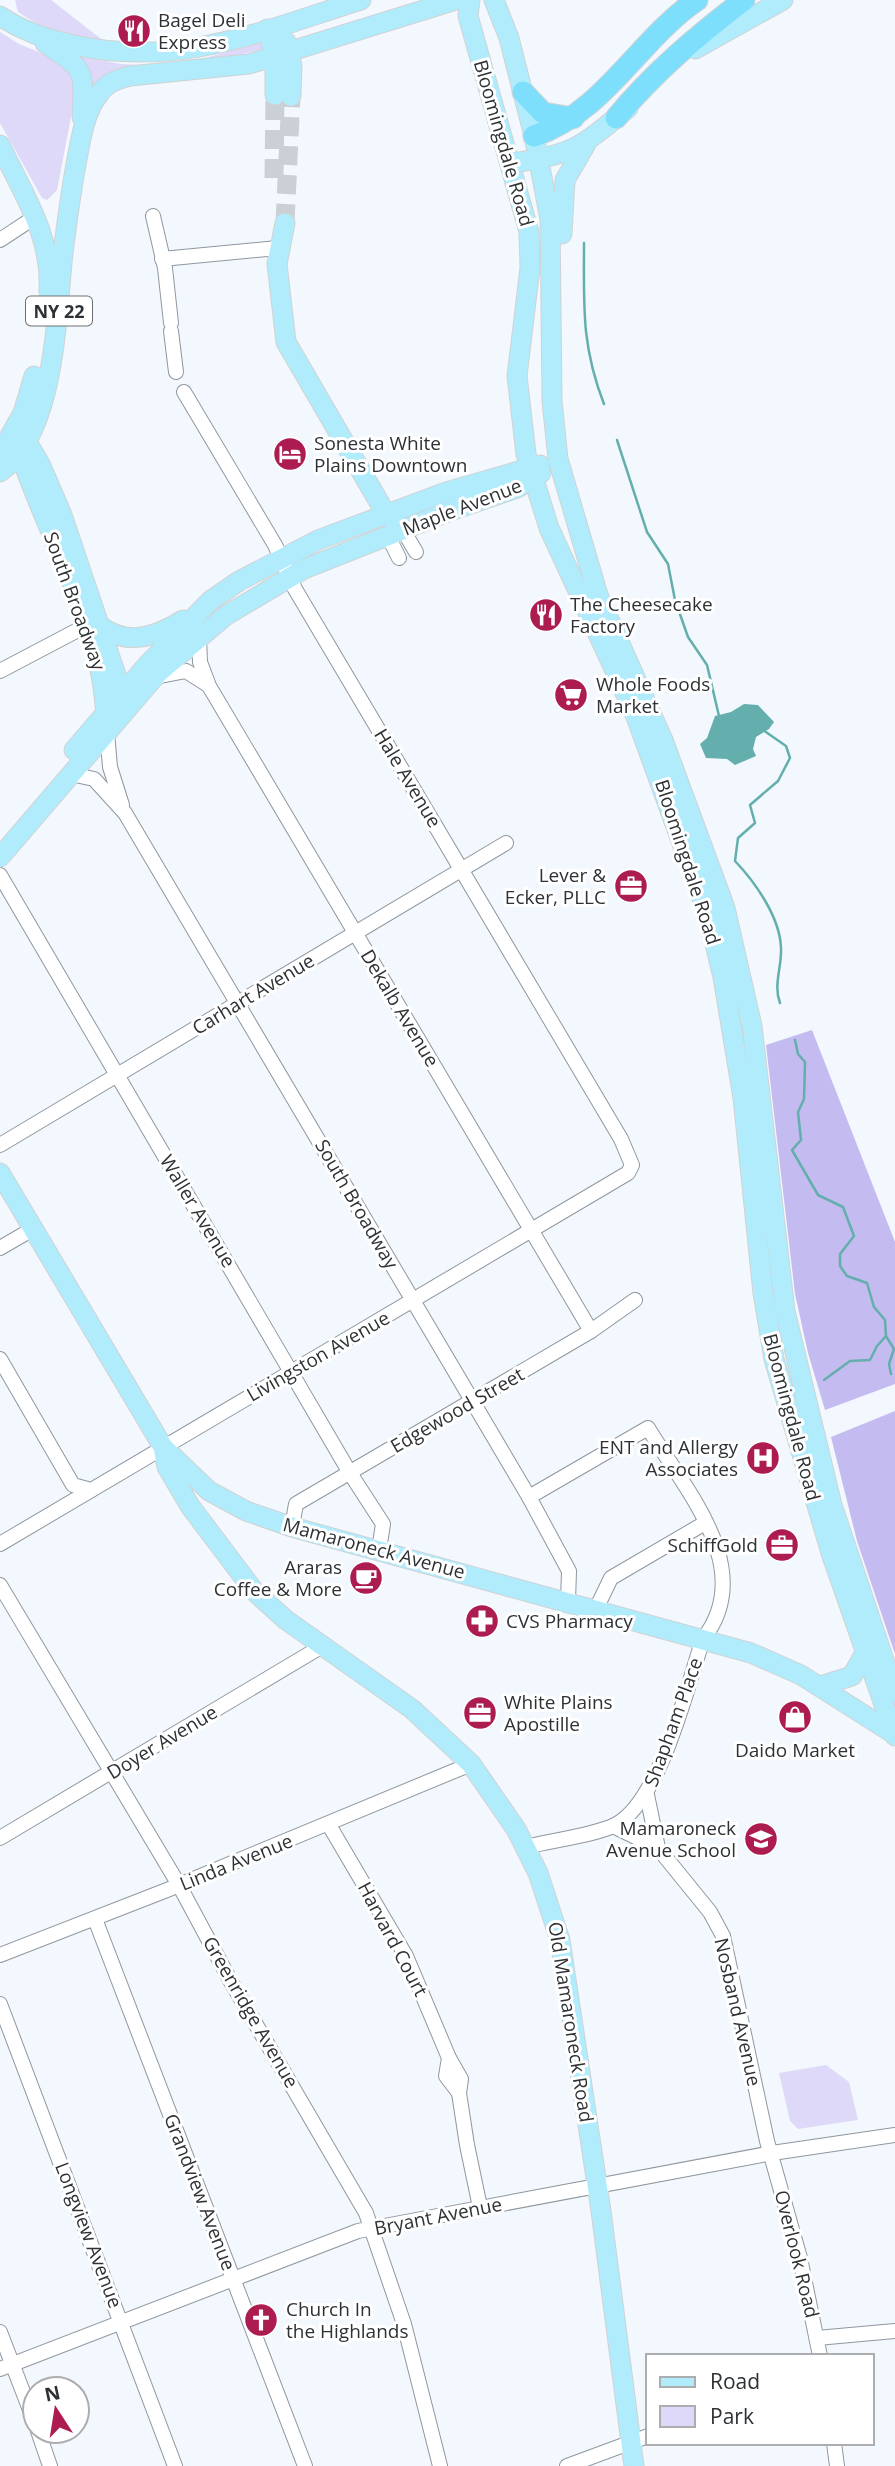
<svg xmlns="http://www.w3.org/2000/svg" width="895" height="2466" font-family="'Open Sans',sans-serif">
	<style>
		.green { fill: #ded9f9 }
		.forest { fill: #c4bbf0 }
		.water { fill: #64afae }
		.lines { fill: none; stroke-linecap: round; stroke-linejoin: round }
		.stream { stroke: #64afae; stroke-width: 2.5 }
		.major-tunnel { stroke: #cbd0d5; stroke-width: 19; stroke-dasharray: 19 10; stroke-linecap: butt }
		.minor-casing { stroke: #8e979f; stroke-width: 16 }
		.major-casing { stroke: #d1d2d3; stroke-width: 21 }
		.highway-casing { stroke: #d1d2d3; stroke-width: 23 }
		.minor { stroke: #fff; stroke-width: 14 }
		.major { stroke: #b1ecfd; stroke-width: 19 }
		.highway { stroke: #7ddffb; stroke-width: 21 }
		.labels { text-anchor: middle; dominant-baseline: central; stroke-width: 6; stroke-linejoin: round; paint-order: stroke }
		.shield { fill: #fff; stroke: #6d7072; stroke-width: 2 }
		.shield-label { font-size: 18px; font-weight: bold; fill: #2e3235 }
		.poi-label { font-size: 19px; fill: #2e3235; stroke: #fff; text-anchor: start }
		.street-label { font-size: 19px; fill: #2e3235; stroke: #fff }
	</style>
	<rect width="100%" height="100%" fill="#f2f8fd"/>
	<g class="green">
		<polygon points="15,0 51,0 105,42 67,34 37,24 18,12"/>
		<polygon points="0,32 19,44 51,57 72,54 121,64 145,65 198,60 263,42 265,49 76,91 57,190 47,200 42,198 0,123"/>
		<polygon points="826,2065 849,2082 858,2120 798,2129 790,2121 779,2073"/>
	</g>
	<g class="forest">
		<polygon points="812,1030 895,1242 895,1384 825,1410 808,1353 795,1294 766,1045"/>
		<polygon points="895,1411 895,1654 857,1541 831,1437"/>
	</g>
	<polygon class="water" points="744,704 758,705 774,722 769,729 756,737 753,749 756,756 735,765 727,759 706,758 700,744 707,738 715,716 731,712"/>
	<g class="lines">
		<g class="stream">
			<path d="M 584,243 C 584,305 581,345 604,404"/>
			<polyline points="617,440 647,532 668,564 675,600 688,637 707,665 719,716"/>
			<path d="M 763,730 L 786,746 L 790,758 L 778,781 L 750,805 L 755,823 L 738,838 L 735,861 C 755,882 780,917 781,948 C 782,967 773,985 780,1003"/>
			<polyline points="795,1040 798,1054 805,1062 804,1099 798,1112 801,1140 792,1150 818,1195 843,1207 854,1236 840,1254 840,1266 847,1276 867,1283 874,1307 885,1320 886,1336 894,1349 889,1364 891,1374"/>
			<polyline points="824,1380 850,1361 870,1360 877,1346 886,1336"/>
		</g>
		<g class="major-tunnel">
			<polyline points="274,178 275,95"/>
			<polyline points="285,223 291,96"/>
		</g>
		<g class="minor-casing">
			<g id="minor">
				<polyline points="153,216 165,268 171,323"/>
				<polyline points="0,240 35,217"/>
				<polyline points="162,259 278,248"/>
				<polyline points="171,331 176,372"/>
				<polyline points="403,530 416,552"/>
				<polyline points="388,536 399,558"/>
				<polyline points="199,637 200,662 209,686 591,1331"/>
				<polyline points="0,671 95,621"/>
				<polyline points="160,676 186,671 208,685"/>
				<polyline points="107,732 110,767 122,805"/>
				<polyline points="71,774 94,779 125,813 529,1497 569,1571 568,1601"/>
				<polyline points="0,875 350,1473 383,1524 379,1550"/>
				<polyline points="0,1145 506,843"/>
				<polyline points="0,1248 31,1230"/>
				<polyline points="0,1359 73,1485 91,1490"/>
				<polyline points="292,1527 296,1504 591,1331 635,1300"/>
				<polyline points="0,1544 628,1173 632,1165 621,1139 295,589 275,545 184,392"/>
				<polyline points="0,1585 179,1885 230,1980 366,2213 404,2324 440,2466"/>
				<polyline points="596,1609 611,1578 705,1523"/>
				<polyline points="647,1795 658,1848"/>
				<polyline points="329,1825 406,1956 449,2058 461,2079 459,2093 467,2145 480,2207"/>
				<polyline points="613,1826 658,1848 710,1912 723,1936 767,2141 800,2258 820,2356"/>
				<polyline points="0,1838 324,1645"/>
				<path d="M 526,1847 C 551,1840 593,1836 615,1825 C 660,1802 687,1687 703,1639 C 758,1569 685,1490 648,1428 L 529,1497"/>
				<polyline points="95,1919 305,2466"/>
				<polyline points="0,1955 167,1890 471,1764"/>
				<polyline points="0,2004 175,2466"/>
				<polyline points="449,2058 446,2076 459,2093"/>
				<polyline points="0,2332 35,2423"/>
				<polyline points="817,2338 895,2331"/>
				<polyline points="0,2369 358,2231 772,2153 895,2135"/>
				<polyline points="38,2431 50,2466"/>
				<polyline points="834,2443 837,2466"/>
				<polyline points="567,2466 648,2436"/>
			</g>
		</g>
		<g class="major-casing">
			<g id="major">
				<polyline points="470,0 468,16 529,232 530,268 517,376 526,454 549,528 635,714 708,915 723,977 743,1098 763,1293 774,1359 831,1553 895,1736"/>
				<polyline points="494,0 509,38 534,136 550,219 552,401 558,459 598,595 663,740 725,908 752,1026 785,1311 832,1505 895,1693"/>
				<path d="M 0,16 C 22,31 44,38 69,44 C 178,69 259,32 361,0"/>
				<polyline points="267,29 275,56 275,95"/>
				<polyline points="286,42 292,66 291,96"/>
				<path d="M 45,43 C 86,71 84,68 82,117"/>
				<polyline points="695,49 783,0"/>
				<path d="M 0,145 C 23,194 52,235 49,291"/>
				<path d="M 511,163 C 573,155 581,147 628,108"/>
				<polyline points="285,223 277,264 286,342 386,514 395,522"/>
				<polyline points="562,234 565,180 586,144"/>
				<polyline points="18,436 27,442 40,464 62,515 116,675 115,705"/>
				<path d="M 17,444 C 43,529 99,617 105,706"/>
				<polyline points="0,454 23,413 34,376"/>
				<path d="M 0,472 C 56,433 56,315 63,253 C 67,222 71,190 77,159 C 81,138 85,111 99,94 C 106,83 118,79 130,76 L 249,64 L 456,0"/>
				<path d="M 99,625 C 126,647 156,637 183,620"/>
				<polyline points="74,750 148,664 210,601 239,581 318,540 446,492 540,465"/>
				<polyline points="0,857 158,673 225,616 304,569 453,510 517,488 541,473"/>
				<polyline points="0,1173 163,1447 209,1491 246,1511 292,1527 751,1653 801,1675 894,1734"/>
				<polyline points="163,1447 167,1467 190,1506 254,1591 286,1620 412,1709 471,1764 516,1829 538,1873 560,1940 601,2211 634,2466"/>
				<polyline points="820,1686 852,1676 865,1653"/>
			</g>
		</g>
		<g class="highway-casing">
			<g id="highway">
				<polyline points="523,92 543,113 573,118"/>
				<path d="M 616,118 C 654,72 697,36 744,0"/>
				<path d="M 534,136 C 605,112 638,40 697,0"/>
			</g>
		</g>
		<use href="#minor" class="minor"/>
		<use href="#major" class="major"/>
		<use href="#highway" class="highway"/>
	</g>
	<defs>
		<g id="restaurant-disc" transform="scale(1.75)"><circle r="9.5" fill="#ad1c51" stroke="#fff"/><path d="M-5-6h1v4h1v-4h1v4h1v-4h1v5L-1.5 .5V6h-2V.5L-5-1ZM5-6V6H3V1.5H1.5Q1.5-4 5-6Z" fill="#fff"/></g>
		<g id="hotel-disc" transform="scale(1.75)"><circle r="9.5" fill="#ad1c51" stroke="#fff"/><path d="M-6-4.5h1.5V1H6V5H4.5V3h-9V5H-6ZM-4 0a1.8 1.8 0 1 1 3.6 0ZM.5 0V-2.5h3Q6-2.5 6 0Z" fill="#fff"/></g>
		<g id="supermarket-disc" transform="scale(1.75)"><circle r="9.5" fill="#ad1c51" stroke="#fff"/><path d="M-6-5.5h2.5l.6 2H6L4.5 2H-2.5L-4.4-4H-6ZM-1.5 3.2a1.3 1.3 0 1 0 .1 0ZM3 3.2a1.3 1.3 0 1 0 .1 0Z" fill="#fff"/></g>
		<g id="office-disc" transform="scale(1.75)"><circle r="9.5" fill="#ad1c51" stroke="#fff"/><path d="M-6-3h4V-5.5h4V-3h4V5H-6ZM-1-4.5V-3h2v-1.5ZM-6 0V1H6V0Z" fill="#fff"/></g>
		<g id="hospital-disc" transform="scale(1.75)"><circle r="9.5" fill="#ad1c51" stroke="#fff"/><path d="M-5-5h3v3.5h4V-5h3V5h-3V1.5h-4V5h-3Z" fill="#fff"/></g>
		<g id="cafe-disc" transform="scale(1.75)"><circle r="9.5" fill="#ad1c51" stroke="#fff"/><path d="M-5.5-4.5H6V0H3Q3 3.5 0 3.5H-2.5Q-5.5 3.5-5.5 0ZM3-3.2v2h1.7v-2ZM-6 4.5H4V6H-6Z" fill="#fff"/></g>
		<g id="pharmacy-disc" transform="scale(1.75)"><circle r="9.5" fill="#ad1c51" stroke="#fff"/><path d="M-2-6h4v4h4v4h-4v4h-4v-4h-4v-4h4Z" fill="#fff"/></g>
		<g id="shop-disc" transform="scale(1.75)"><circle r="9.5" fill="#ad1c51" stroke="#fff"/><path d="M-5-2.5h2.3a2.7 3.5 0 0 1 5.4 0H5L5.5 6h-11ZM-1.5-2.5h3a1.5 2.3 0 0 0-3 0Z" fill="#fff"/></g>
		<g id="school-disc" transform="scale(1.75)"><circle r="9.5" fill="#ad1c51" stroke="#fff"/><path d="M0-5L7-2L0 1L-7-2ZM-4 1L0 2.5L4 1V4Q0 6-4 4Z" fill="#fff"/></g>
		<g id="church-disc" transform="scale(1.75)"><circle r="9.5" fill="#ad1c51" stroke="#fff"/><path d="M-1.2-6h2.4v3.5h3.3v2.4h-3.3V6h-2.4V-.1h-3.3v-2.4h3.3Z" fill="#fff"/></g>
	</defs>
	<g fill-rule="evenodd">
		<use href="#restaurant-disc" x="134" y="31"/>
		<use href="#hotel-disc" x="290" y="454"/>
		<use href="#restaurant-disc" x="546" y="615"/>
		<use href="#supermarket-disc" x="571" y="695"/>
		<use href="#office-disc" x="631" y="886"/>
		<use href="#hospital-disc" x="763" y="1458"/>
		<use href="#office-disc" x="782" y="1545"/>
		<use href="#cafe-disc" x="366" y="1578"/>
		<use href="#pharmacy-disc" x="482" y="1621"/>
		<use href="#office-disc" x="480" y="1713"/>
		<use href="#shop-disc" x="795" y="1717"/>
		<use href="#school-disc" x="761" y="1839"/>
		<use href="#church-disc" x="261" y="2320"/>
	</g>
	<g class="labels">
		<rect class="shield" x="26" y="296.5" width="66" height="29" rx="5"/>
		<g class="shield-label">
			<text x="59" y="311">NY 22</text>
		</g>
		<g class="poi-label">
			<text x="158" y="20">Bagel Deli<tspan x="158" dy="22">Express</tspan></text>
			<text x="314" y="443">Sonesta White<tspan x="314" dy="22">Plains Downtown</tspan></text>
			<text x="570" y="604">The Cheesecake<tspan x="570" dy="22">Factory</tspan></text>
			<text x="596" y="684">Whole Foods<tspan x="596" dy="22">Market</tspan></text>
			<text x="606" y="875" text-anchor="end">Lever &amp;<tspan x="606" dy="22">Ecker, PLLC</tspan></text>
			<text x="738" y="1447" text-anchor="end">ENT and Allergy<tspan x="738" dy="22">Associates</tspan></text>
			<text x="758" y="1545" text-anchor="end">SchiffGold</text>
			<text x="342" y="1567" text-anchor="end">Araras<tspan x="342" dy="22">Coffee &amp; More</tspan></text>
			<text x="506" y="1621">CVS Pharmacy</text>
			<text x="504" y="1702">White Plains<tspan x="504" dy="22">Apostille</tspan></text>
			<text x="795" y="1750" text-anchor="middle">Daido Market</text>
			<text x="736" y="1828" text-anchor="end">Mamaroneck<tspan x="736" dy="22">Avenue School</tspan></text>
			<text x="286" y="2309">Church In<tspan x="286" dy="22">the Highlands</tspan></text>
		</g>
		<g class="street-label">
			<text transform="translate(504 143) rotate(74)">Bloomingdale Road</text>
			<text transform="translate(462 507) rotate(-21)">Maple Avenue</text>
			<text transform="translate(75 601) rotate(70)">South Broadway</text>
			<text transform="translate(408 778) rotate(59)">Hale Avenue</text>
			<text transform="translate(688 862) rotate(72)">Bloomingdale Road</text>
			<text transform="translate(253 994) rotate(-31)">Carhart Avenue</text>
			<text transform="translate(400 1008) rotate(59)">Dekalb Avenue</text>
			<text transform="translate(357 1204) rotate(60)">South Broadway</text>
			<text transform="translate(198 1211) rotate(59)">Waller Avenue</text>
			<text transform="translate(318 1356) rotate(-30)">Livingston Avenue</text>
			<text transform="translate(457 1410) rotate(-30)">Edgewood Street</text>
			<text transform="translate(792 1417) rotate(75)">Bloomingdale Road</text>
			<text transform="translate(374 1548) rotate(15)">Mamaroneck Avenue</text>
			<text transform="translate(673 1722) rotate(-70)">Shapham Place</text>
			<text transform="translate(162 1742) rotate(-31)">Doyer Avenue</text>
			<text transform="translate(236 1862) rotate(-22)">Linda Avenue</text>
			<text transform="translate(393 1939) rotate(62)">Harvard Court</text>
			<text transform="translate(251 2012) rotate(60)">Greenridge Avenue</text>
			<text transform="translate(738 2012) rotate(77)">Nosband Avenue</text>
			<text transform="translate(571 2022) rotate(81)">Old Mamaroneck Road</text>
			<text transform="translate(200 2192) rotate(69)">Grandview Avenue</text>
			<text transform="translate(438 2216) rotate(-11)">Bryant Avenue</text>
			<text transform="translate(89 2235) rotate(69)">Longview Avenue</text>
			<text transform="translate(797 2254) rotate(76)">Overlook Road</text>
		</g>
	</g>
	<rect x="646" y="2354" width="228" height="91" fill="#ffffff" stroke="#abadae" stroke-width="2"/>
	<rect x="660" y="2377" width="35" height="10" fill="#b1ecfd" stroke="#abadae" stroke-width="2"/>
	<text x="710" y="2389" font-size="21" fill="#2e3235">Road</text>
	<rect x="660" y="2406" width="35" height="21" fill="#ded9f9" stroke="#abadae" stroke-width="2"/>
	<text x="710" y="2424" font-size="21" fill="#2e3235">Park</text>
	<g transform="translate(56 2410) rotate(348)"><circle r="33" fill="#ffffff" stroke="#abadae" stroke-width="2"/>
	<path d="M0-5L12 26L0 18L-12 26Z" fill="#ad1c51"/>
	<text y="-10" font-size="19" font-weight="bold" text-anchor="middle" fill="#2e3235">N</text>
	</g>
</svg>
